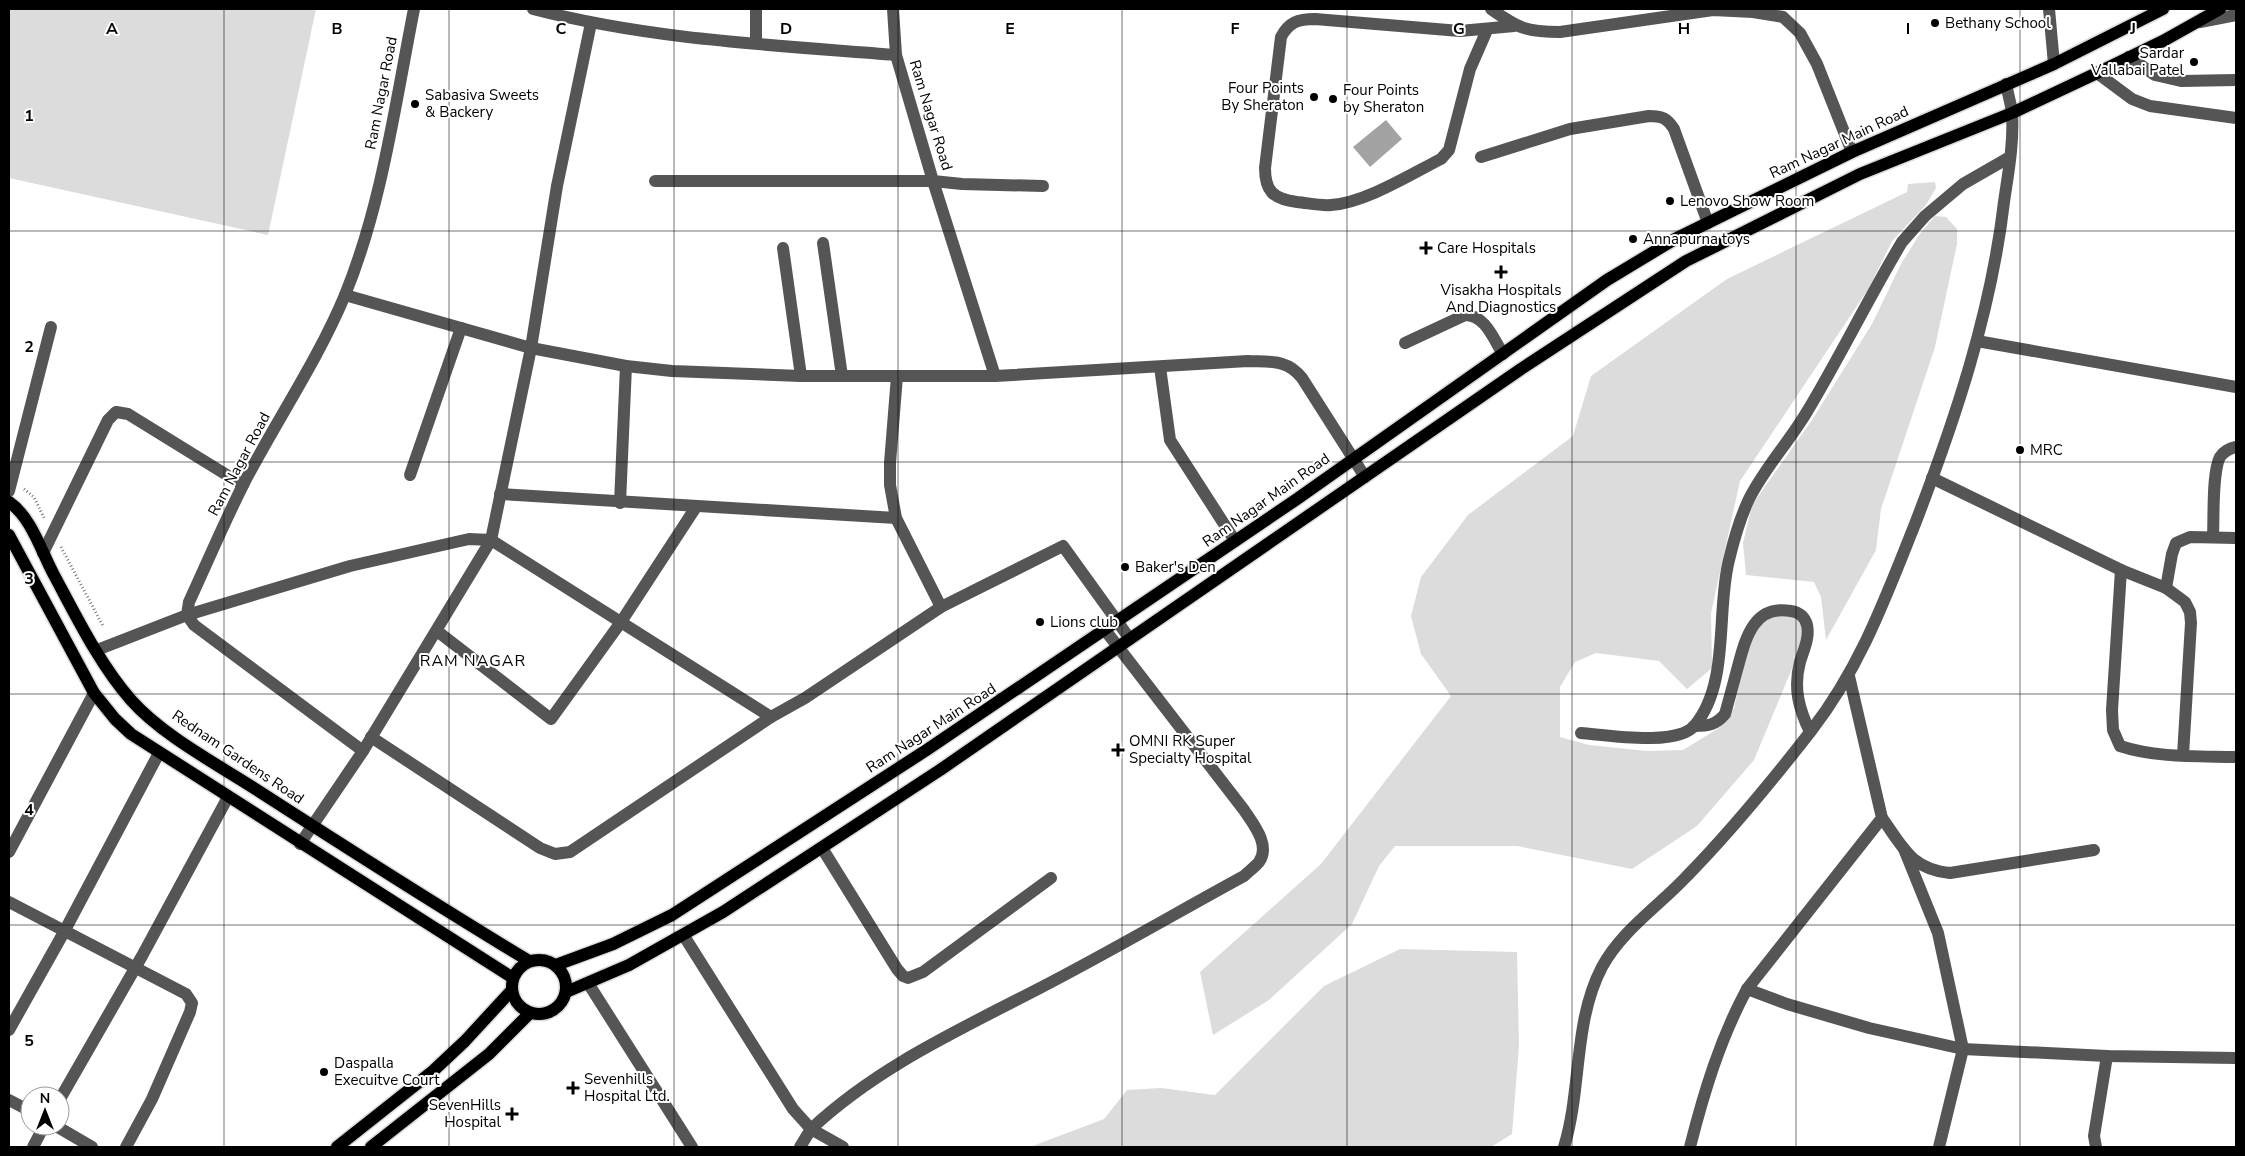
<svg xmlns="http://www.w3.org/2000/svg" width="2245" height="1156" font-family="'Nunito Sans',sans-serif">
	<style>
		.green { fill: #dcdcdc }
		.water { fill: #a3a3a3 }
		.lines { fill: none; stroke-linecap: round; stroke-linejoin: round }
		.major-casing { stroke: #dbdbdb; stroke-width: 15 }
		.path { stroke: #777; stroke-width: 3; stroke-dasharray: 1 2.5; stroke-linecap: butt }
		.minor { stroke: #555; stroke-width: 12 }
		.major { stroke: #000; stroke-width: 12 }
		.grid { fill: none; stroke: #000; stroke-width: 1; stroke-opacity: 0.55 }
		.poi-dot { fill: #000; stroke: #fff; stroke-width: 2 }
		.labels { text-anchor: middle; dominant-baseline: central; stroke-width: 4; stroke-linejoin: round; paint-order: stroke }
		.poi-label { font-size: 15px; fill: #000; stroke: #fff; text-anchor: start }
		.street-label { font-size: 15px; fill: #000; stroke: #fff }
		.neighbourhood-label { font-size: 16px; letter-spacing: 1px; fill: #000; stroke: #fff }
		.grid-label { font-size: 16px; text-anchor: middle; font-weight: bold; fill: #000; stroke: #fff; stroke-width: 4; stroke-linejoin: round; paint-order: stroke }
	</style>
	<rect width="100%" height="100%" fill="#fff"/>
	<g class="green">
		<polygon points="9,9 316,9 268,235 9,178"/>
		<polygon points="1935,182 1936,188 1926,205 1892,241 1869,288 1740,481 1711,613 1712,668 1687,689 1659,661 1596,653 1575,662 1560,687 1560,737 1589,745 1647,751 1683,750 1719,728 1734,708 1749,642 1756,628 1777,613 1796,618 1802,626 1801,647 1754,760 1697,826 1632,869 1517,846 1395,846 1379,866 1352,924 1269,1000 1213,1035 1200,972 1321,864 1451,696 1421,654 1411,616 1421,577 1468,515 1573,436 1591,376 1727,279 1907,192 1908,184"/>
		<polygon points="1935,216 1946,217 1957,229 1957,244 1935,347 1881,509 1876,550 1826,640 1821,597 1814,582 1746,575 1743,543 1752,505 1812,420 1872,324 1901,264 1919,235"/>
		<polygon points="1400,949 1517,952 1519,1046 1512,1134 1491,1147 1030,1147 1104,1119 1127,1090 1161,1088 1215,1095 1324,986"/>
	</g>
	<polygon class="water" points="1386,120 1402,139 1370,167 1353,147"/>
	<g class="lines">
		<g class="major-casing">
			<g id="major">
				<path d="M 9,502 C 32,518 41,551 54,575 C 76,616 100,665 131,700 C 163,736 217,764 257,790 C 347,848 438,906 529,961"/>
				<polyline points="9,535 94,693 115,719 131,734 513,978"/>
				<circle cx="539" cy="987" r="27"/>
				<polyline points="556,965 613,944 672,915 928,749 1297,499 1607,280 1675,239 1852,152 2054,64 2163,9"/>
				<polyline points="566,992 629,965 723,912 940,770 1521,369 1686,261 1860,174 2012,113 2097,73 2163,41 2220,9"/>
				<polyline points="337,1147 433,1071 465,1041 511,991"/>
				<polyline points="371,1147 489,1054 530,1013"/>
			</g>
		</g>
		<g class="path">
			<polyline points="24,489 34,497 44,518"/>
			<polyline points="61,547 103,626"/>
		</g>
		<g class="minor">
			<path d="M 533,9 C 652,40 774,45 896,55"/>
			<polyline points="756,9 756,43"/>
			<polyline points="893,9 896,55 933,181 962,184 1043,186"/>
			<path d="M 1491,9 C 1518,28 1526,32 1560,32 L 1713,10 L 1753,12 L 1783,17 L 1800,33 L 1817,64 L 1852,152"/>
			<polyline points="2049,9 2054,64"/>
			<polyline points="2200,22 2236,15"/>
			<path d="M 1487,30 L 1470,69 L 1449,150 L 1441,159 C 1411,174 1365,203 1331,205 C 1320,206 1308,203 1297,202 C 1273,199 1265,191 1265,168 L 1281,37 C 1289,22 1298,19 1315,19 L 1460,31 L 1514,26"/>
			<polyline points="2129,57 2155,75 2181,81 2236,80"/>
			<polyline points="2097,73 2132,99 2150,106 2236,118"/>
			<path d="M 1481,157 L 1570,129 L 1649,116 C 1662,116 1667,118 1674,129 L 1708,223"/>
			<path d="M 655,181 L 933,181 L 995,376 L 1248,361 C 1270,362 1287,359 1302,378 L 1365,477"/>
			<polyline points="823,243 842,376"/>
			<polyline points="783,248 801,376"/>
			<polyline points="345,295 531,348 626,366 672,371 801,376 995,376"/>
			<polyline points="1977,341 2236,387"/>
			<path d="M 1405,343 L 1465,315 C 1485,315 1493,338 1503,354"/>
			<polyline points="1160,367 1170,440 1235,541"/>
			<polyline points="410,475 461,328"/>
			<polyline points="1932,478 2121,570 2166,588 2185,602 2190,612 2191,623 2183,755"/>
			<polyline points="9,491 51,327"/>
			<polyline points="500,494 896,518 890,485 890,463 897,376"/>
			<polyline points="620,503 626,366"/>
			<polyline points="896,518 941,607"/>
			<path d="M 2213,536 C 2214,517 2212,472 2220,457 C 2223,452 2230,448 2236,447"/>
			<polyline points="43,553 108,420 116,412 128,414 243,485"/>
			<path d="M 2121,570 L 2112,710 L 2113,730 L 2120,746 C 2156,758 2198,756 2236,757"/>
			<polyline points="2166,588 2172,554 2176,543 2190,537 2236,538"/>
			<polyline points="437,631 551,719 621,622 696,507"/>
			<polyline points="97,650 187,615 350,566 469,539 491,540 771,717 805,698 941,607 1063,546 1130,639"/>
			<polyline points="1849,676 1882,818 1747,989 1787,1004 1869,1028 1963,1049 2107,1056 2236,1058"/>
			<path d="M 1694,726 C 1708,726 1716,725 1725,714 C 1729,700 1733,685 1737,670 C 1745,641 1752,604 1791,611 C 1799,612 1805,617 1807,625 C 1810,638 1803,651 1800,662 C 1793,688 1799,709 1810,732"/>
			<path d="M 1581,733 C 1607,735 1678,747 1695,725 C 1730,683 1716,610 1729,560 C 1734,539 1740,518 1749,499 C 1765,467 1790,441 1808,410 C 1841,355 1869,297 1902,242 L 1925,216 L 1963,184 L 2010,157"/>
			<polyline points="371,737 540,848 555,854 570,852 771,717"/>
			<polyline points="363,751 491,540 531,348 557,186 591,23"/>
			<path d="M 1882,818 C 1903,847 1911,869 1950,873 L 2094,850"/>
			<path d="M 300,844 L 363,751 L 194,625 L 187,615 L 189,602 C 207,563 224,523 243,485 C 276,421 317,362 345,295 C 382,204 395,105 414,9"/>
			<polyline points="822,848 897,969 903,976 908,978 923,972 1051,878"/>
			<polyline points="1904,849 1938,933 1963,1049 1939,1147"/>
			<polyline points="9,852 94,693"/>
			<polyline points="9,902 186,994 192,1003 190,1012 152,1099 126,1147"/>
			<path d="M 684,936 L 793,1109 L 811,1129 C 877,1067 959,1030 1038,989 C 1108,953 1176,913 1244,876 C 1249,871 1255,867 1259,862 C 1271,845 1253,824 1244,810 L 1105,630"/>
			<polyline points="588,983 692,1147"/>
			<polyline points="9,1030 64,932 159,753"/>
			<polyline points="60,1099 142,956 228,797"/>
			<polyline points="9,1100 30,1111"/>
			<polyline points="56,1126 92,1147"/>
			<polyline points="33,1147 44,1126"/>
			<polyline points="800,1147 811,1129 843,1147"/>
			<path d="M 1564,1147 C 1582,1089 1573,1022 1602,967 C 1622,930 1659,906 1687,876 C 1732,830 1772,781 1811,731 C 1861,666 1885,599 1915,524 C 1955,420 1991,313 2004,202 C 2008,174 2014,143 2012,113 C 2011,104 2008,94 2006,84"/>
			<path d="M 1690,1147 C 1704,1092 1720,1039 1747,989"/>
			<polyline points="2096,1147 2094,1136 2107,1056"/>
		</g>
		<use href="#major" class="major"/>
	</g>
	<path class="grid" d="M 224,9 L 224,1147M 449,9 L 449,1147M 674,9 L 674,1147M 898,9 L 898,1147M 1122,9 L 1122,1147M 1347,9 L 1347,1147M 1572,9 L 1572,1147M 1796,9 L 1796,1147M 2020,9 L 2020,1147M 9,231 L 2236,231M 9,462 L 2236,462M 9,694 L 2236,694M 9,925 L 2236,925"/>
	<g class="poi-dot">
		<circle cx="1935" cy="23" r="5"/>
		<circle cx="2194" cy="62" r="5"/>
		<circle cx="1314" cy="97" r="5"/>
		<circle cx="1333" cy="99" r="5"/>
		<circle cx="415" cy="104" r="5"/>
		<circle cx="1670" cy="201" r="5"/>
		<circle cx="1633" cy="239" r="5"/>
		<path d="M1423.5 240.5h5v5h5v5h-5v5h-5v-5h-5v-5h5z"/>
		<path d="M1498.5 264.5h5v5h5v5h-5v5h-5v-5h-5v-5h5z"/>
		<circle cx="2020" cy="450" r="5"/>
		<circle cx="1125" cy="567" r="5"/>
		<circle cx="1040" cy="622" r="5"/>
		<path d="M1115.5 742.5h5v5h5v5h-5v5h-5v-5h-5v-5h5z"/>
		<circle cx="324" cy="1072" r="5"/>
		<path d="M570.5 1080.5h5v5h5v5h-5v5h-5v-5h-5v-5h5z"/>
		<path d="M509.5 1106.5h5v5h5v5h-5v5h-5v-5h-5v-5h5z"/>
	</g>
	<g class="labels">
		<g class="poi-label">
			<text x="1945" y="23">Bethany School</text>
			<text x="2184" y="53" text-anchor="end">Sardar<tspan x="2184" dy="17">Vallabai Patel</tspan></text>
			<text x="1304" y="88" text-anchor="end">Four Points<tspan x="1304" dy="17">By Sheraton</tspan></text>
			<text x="1343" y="90">Four Points<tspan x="1343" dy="17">by Sheraton</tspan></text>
			<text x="425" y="95">Sabasiva Sweets<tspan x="425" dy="17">&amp; Backery</tspan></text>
			<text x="1680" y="201">Lenovo Show Room</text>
			<text x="1643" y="239">Annapurna toys</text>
			<text x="1437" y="248">Care Hospitals</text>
			<text x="1501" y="290" text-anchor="middle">Visakha Hospitals<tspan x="1501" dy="17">And Diagnostics</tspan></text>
			<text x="2030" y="450">MRC</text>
			<text x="1135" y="567">Baker's Den</text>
			<text x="1050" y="622">Lions club</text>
			<text x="1129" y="741">OMNI RK Super<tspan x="1129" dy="17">Specialty Hospital</tspan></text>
			<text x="334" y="1063">Daspalla<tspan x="334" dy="17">Execuitve Court</tspan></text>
			<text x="584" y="1079">Sevenhills<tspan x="584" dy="17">Hospital Ltd.</tspan></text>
			<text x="501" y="1105" text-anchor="end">SevenHills<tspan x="501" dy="17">Hospital</tspan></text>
		</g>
		<g class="street-label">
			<text transform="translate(381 93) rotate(-79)">Ram Nagar Road</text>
			<text transform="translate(931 115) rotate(73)">Ram Nagar Road</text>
			<text transform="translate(1839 142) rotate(-25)">Ram Nagar Main Road</text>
			<text transform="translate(239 464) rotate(-62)">Ram Nagar Road</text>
			<text transform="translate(1266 500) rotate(-35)">Ram Nagar Main Road</text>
			<text transform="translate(931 728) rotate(-33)">Ram Nagar Main Road</text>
			<text transform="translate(238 757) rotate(34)">Rednam Gardens Road</text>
		</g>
		<g class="neighbourhood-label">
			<text x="473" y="661">RAM NAGAR</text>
		</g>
	</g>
	<g class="grid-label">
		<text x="112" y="34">A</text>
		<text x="337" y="34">B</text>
		<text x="561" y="34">C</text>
		<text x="786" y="34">D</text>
		<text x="1010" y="34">E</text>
		<text x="1235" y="34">F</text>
		<text x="1459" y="34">G</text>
		<text x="1684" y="34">H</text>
		<text x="1908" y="34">I</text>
		<text x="2133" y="34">J</text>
		<text x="29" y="121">1</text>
		<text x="29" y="352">2</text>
		<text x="29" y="584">3</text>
		<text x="29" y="815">4</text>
		<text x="29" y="1046">5</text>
	</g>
	<rect width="2245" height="1156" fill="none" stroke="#000000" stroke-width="20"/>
	<g transform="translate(45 1111)"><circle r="24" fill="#ffffff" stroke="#999999"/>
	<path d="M0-4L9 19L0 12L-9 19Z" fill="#000000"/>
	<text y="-8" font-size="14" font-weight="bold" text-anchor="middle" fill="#000000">N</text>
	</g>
</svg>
